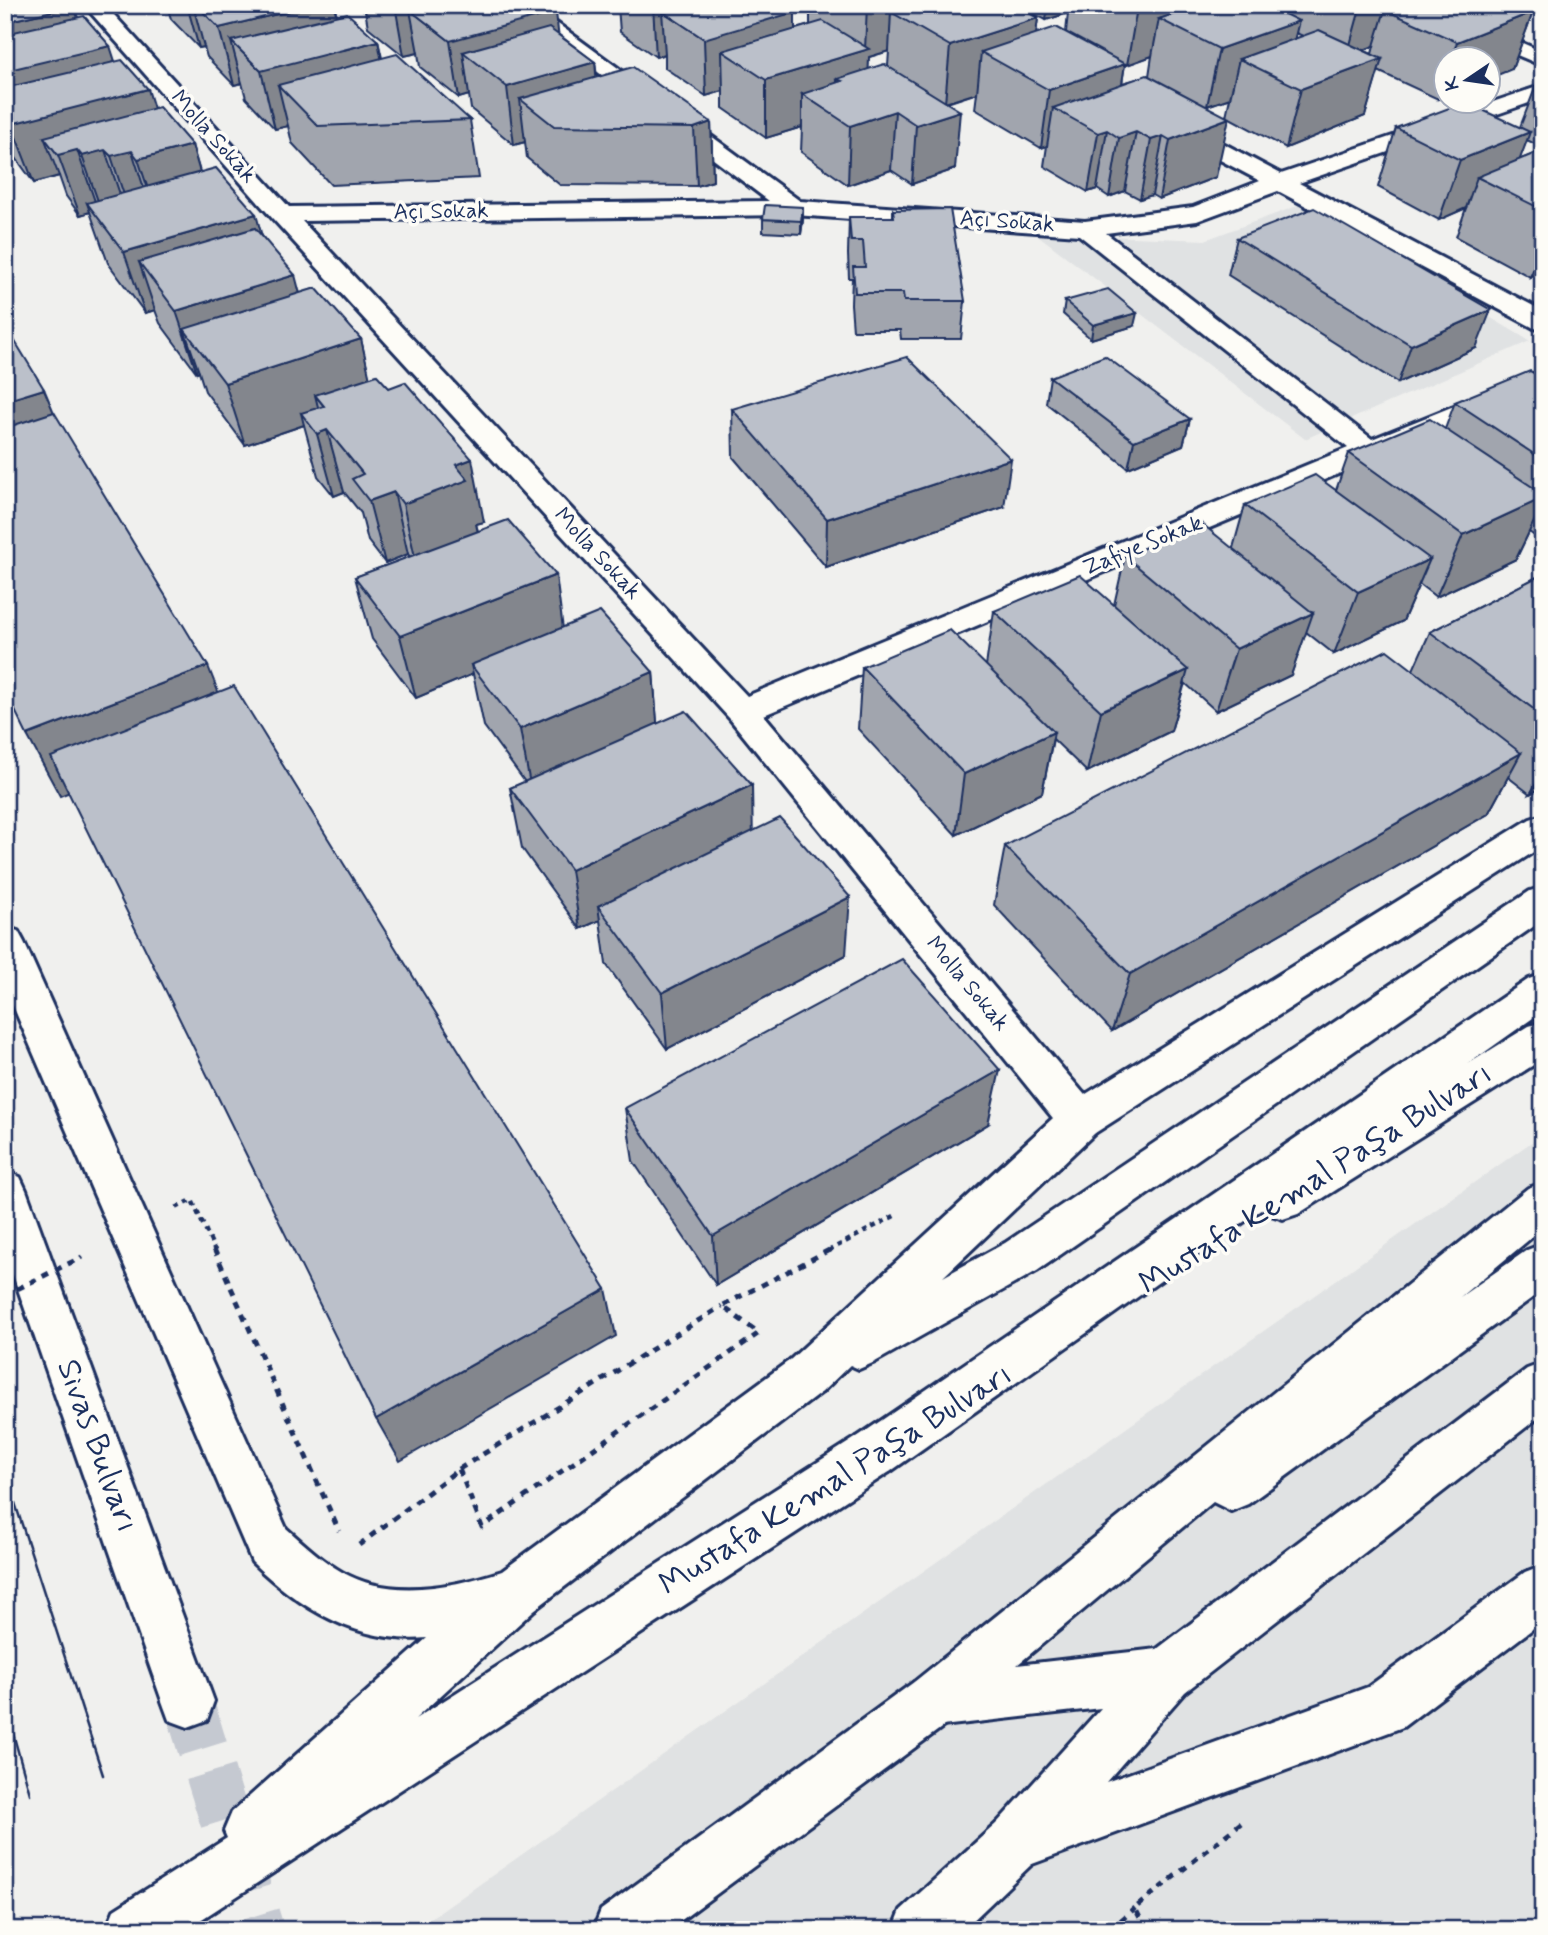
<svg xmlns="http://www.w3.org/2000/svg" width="1548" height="1935" font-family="Mynerve,sans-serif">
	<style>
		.built { fill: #e0e2e3 }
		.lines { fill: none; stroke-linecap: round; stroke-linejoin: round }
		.trunk-tunnel { stroke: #c5c9d1; stroke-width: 50; stroke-dasharray: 50 25; stroke-linecap: butt }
		.minor-casing { stroke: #1b2f5e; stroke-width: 6 }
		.primary-casing { stroke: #1b2f5e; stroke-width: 6 }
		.trunk-casing { stroke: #1b2f5e; stroke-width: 6 }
		.path-far1 { stroke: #1b2f5e; stroke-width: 4.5; stroke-dasharray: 5 5; stroke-linecap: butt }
		.path { stroke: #1b2f5e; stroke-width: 5; stroke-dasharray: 7 7; stroke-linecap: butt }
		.minor { fill: #fdfcf7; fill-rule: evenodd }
		.primary { fill: #fdfcf7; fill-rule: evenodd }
		.trunk { fill: #fdfcf7; fill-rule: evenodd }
		.tram { stroke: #1b2f5e; stroke-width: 2.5 }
		.path-bridge { stroke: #1b2f5e; stroke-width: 5; stroke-dasharray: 7 7; stroke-linecap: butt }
		.wall { fill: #a1a5ae; stroke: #1b2f5e; stroke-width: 2; fill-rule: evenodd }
		.shaded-wall { fill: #83868d; stroke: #1b2f5e; stroke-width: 2 }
		.building { fill: #bbc0ca; stroke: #1b2f5e; stroke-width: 2 }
		.labels { text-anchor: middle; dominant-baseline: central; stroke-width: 7; stroke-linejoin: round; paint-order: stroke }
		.far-street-label { font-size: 23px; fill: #1b2f5e; stroke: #fdfcf7 }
		.near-street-label { font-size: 33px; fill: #1b2f5e; stroke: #fdfcf7 }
	</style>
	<rect width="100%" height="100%" fill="#f0f0ee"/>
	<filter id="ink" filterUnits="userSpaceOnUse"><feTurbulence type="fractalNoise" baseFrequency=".0143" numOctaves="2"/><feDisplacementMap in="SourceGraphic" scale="14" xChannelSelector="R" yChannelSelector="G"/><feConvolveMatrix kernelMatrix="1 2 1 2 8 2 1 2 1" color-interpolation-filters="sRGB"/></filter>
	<g filter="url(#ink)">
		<g class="built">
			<polygon points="1300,205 1530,341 1305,439 1035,233 1205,240"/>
			<polygon points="1543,1134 1543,1930 415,1930"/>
		</g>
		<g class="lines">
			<polyline class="trunk-tunnel" points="188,1701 259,1930"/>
			<g class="minor-casing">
				<g id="minor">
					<path d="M 84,5 L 105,5 L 289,207 L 769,201 L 509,5 L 532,5 L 800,201 L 1085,221 L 1193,207 L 1260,181 L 1167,132 L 1164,127 L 1167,122 L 1183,122 L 1281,174 L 1543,85 L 1543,98 L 1299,183 L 1543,311 L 1543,330 L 1534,328 L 1278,191 L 1197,221 L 1106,233 L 1372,439 L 1543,370 L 1543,388 L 764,715 L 1095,1107 L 1101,1120 L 1095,1133 L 1080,1138 L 1065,1133 L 730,719 L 273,219 ZM 794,215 L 1079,235 L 1348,448 L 747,696 L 302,221 Z"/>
					<polygon points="1407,5 1435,5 1543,52 1543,66 1410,9"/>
				</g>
			</g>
			<g class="primary-casing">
				<g id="primary">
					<polygon points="1530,5 1543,5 1543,14 1536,12"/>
					<polygon points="1543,815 1543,846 1095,1133 943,1277 1005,1243 1530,891 1543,887 1543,920 1037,1271 875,1362 859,1369 850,1365 822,1392 806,1398 790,1392 783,1376 790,1360 1065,1107 1530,819"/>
					<polygon points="1543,974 1543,1011 1468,1064 1529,1026 1543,1022 1543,1059 1298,1214 1283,1219 1268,1214 1265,1207 891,1471 874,1478 857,1471 850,1454 857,1437 1529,979"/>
					<polygon points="1543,1183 1543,1228 1460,1297 1527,1250 1543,1244 1543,1290 1248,1504 1231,1511 1213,1502 1017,1665 1157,1649 1527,1369 1543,1363 1543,1414 1185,1692 1106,1782 1368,1687 1525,1572 1543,1565 1543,1621 1403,1727 1016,1870 997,1861 988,1842 997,1823 1101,1708 933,1727 914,1720 907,1701 914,1682 1528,1188"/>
				</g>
			</g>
			<g class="trunk-casing">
				<g id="trunk">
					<path d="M 5,927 L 18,931 L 24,942 L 286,1528 C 304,1544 321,1560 342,1572 C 390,1600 453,1587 502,1571 L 790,1360 L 806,1354 L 822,1360 L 829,1376 L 822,1392 L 534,1610 L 415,1719 L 857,1437 L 874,1430 L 891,1437 L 898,1454 L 891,1471 L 185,1930 L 106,1930 L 114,1910 L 227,1838 L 224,1831 L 232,1812 L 427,1638 C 358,1644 299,1608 252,1562 L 5,987 Z"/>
					<polygon points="5,1171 20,1177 26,1190 214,1701 207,1720 188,1727 169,1720 162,1701 5,1252"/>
					<polygon points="933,1675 952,1682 959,1701 952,1720 668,1930 593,1930 601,1910 914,1682"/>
					<polygon points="1016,1814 1035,1823 1044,1842 1035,1861 963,1930 893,1930 901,1910 997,1823"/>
				</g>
			</g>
			<g class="path-far1">
				<polyline points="176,1208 192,1200 215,1251"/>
				<polyline points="828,1251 898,1214"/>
			</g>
			<g class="path">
				<polyline points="214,1249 339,1531"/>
				<polyline points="459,1469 722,1306"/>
				<polyline points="359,1545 459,1469 482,1527 759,1333 722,1306 831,1249"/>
				<polyline points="1110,1930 1135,1908"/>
				<polyline points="1146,1930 1135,1908 1241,1823"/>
			</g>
			<use href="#minor" class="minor"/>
			<use href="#primary" class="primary"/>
			<use href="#trunk" class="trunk"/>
			<g class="tram">
				<polyline points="5,1472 103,1775"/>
				<polyline points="5,1705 30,1794"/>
			</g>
			<polyline class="path-bridge" points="5,1295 82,1257"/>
		</g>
		<g class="wall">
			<polygon points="5,5 78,17 154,108 192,145 200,172 262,236 300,293 361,339 369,377 484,522 476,524 478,531 563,627 653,672 657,723 753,831 846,955 667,1049 606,964 600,920 580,929 522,848 510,788 525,782 484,726 473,674 416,698 372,639 355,577 410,557 408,554 385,563 368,541 361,513 344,492 334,496 318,476 304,425 245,445 205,391 199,372 197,373 160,323 155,310 145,313 108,263 90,212 80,215 66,196 59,176 34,183 11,151 5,137"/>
			<polygon points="167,5 334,5 337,15 378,41 382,58 470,120 479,178 331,185 292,143 288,126 275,129 246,98 242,83 234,85 207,57 204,47 199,48 171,19"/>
			<polygon points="364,5 546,5 558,34 595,62 597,77 711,122 713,181 697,186 560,185 527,158 525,142 514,145 471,109 469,95 459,98 420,67 418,53 404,56 368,27"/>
			<path d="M 588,5 L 810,5 L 792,10 L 795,29 L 810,25 L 810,5 L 1014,5 L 1038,18 L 1036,34 L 1066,32 L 1068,13 L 1046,20 L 1017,5 L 1280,5 L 1272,8 L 1284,13 L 1285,5 L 1516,5 L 1533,12 L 1512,69 L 1488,60 L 1446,60 L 1446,96 L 1438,99 L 1378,71 L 1365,116 L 1286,148 L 1226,116 L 1230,98 L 1207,106 L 1216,177 L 1159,199 L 1152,195 L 1140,199 L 1125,191 L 1109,197 L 1097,189 L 1088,192 L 1044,166 L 1047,146 L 1041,148 L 975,109 L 977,93 L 947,103 L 955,169 L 912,184 L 891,170 L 848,185 L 801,152 L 802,127 L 766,138 L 723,108 L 723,91 L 706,96 L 665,68 L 665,54 L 656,57 L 620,32 L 618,6 L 598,12 ZM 1296,33 L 1303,36 L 1295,39 ZM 1374,46 L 1372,54 L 1363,50 L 1367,48 ZM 889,51 L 888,66 L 868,69 L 869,57 ZM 1152,56 L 1149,76 L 1122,83 L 1125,64 L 1127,65 Z"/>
			<polygon points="1543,76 1543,148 1527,140 1519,160 1543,150 1543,271 1530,277 1456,237 1466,208 1439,220 1378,187 1396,128 1520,127 1539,78"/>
			<polygon points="893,210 965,301 961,339 901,339 900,330 853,330 851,304 852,278 849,278 848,254 849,217 893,217"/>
			<polygon points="763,219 803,220 801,234 763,232"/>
			<polygon points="1237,238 1476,348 1398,383 1228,275"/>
			<polygon points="1065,301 1134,326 1091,339 1063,314"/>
			<polygon points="1050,377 1190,419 1183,445 1128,468 1046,403"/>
			<polygon points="1543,378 1543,542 1529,532 1516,559 1436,597 1419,584 1403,621 1334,654 1306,632 1291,675 1216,711 1185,683 1171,731 1087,772 1053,739 1042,793 956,835 858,729 862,667 986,666 994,611 1114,605 1125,556 1233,548 1245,505 1336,490 1349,453 1445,429 1455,402"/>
			<polygon points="732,409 1004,507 826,567 733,457"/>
			<polygon points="1543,574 1543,787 1530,794 1508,777 1488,814 1112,1031 994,905 1005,846 1413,670 1430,632"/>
			<polygon points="625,1108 988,1124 716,1285 633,1161"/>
		</g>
		<g class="shaded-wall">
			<polygon points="187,5 193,5 204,47 199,48"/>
			<polygon points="315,5 334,5 344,50 378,41 389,98 278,85 288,126 275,129 261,71 231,41 242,83 234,85 219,28"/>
			<polygon points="395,5 505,5 556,12 562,69 463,52 469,95 459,98 450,41 410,10 418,53 404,56"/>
			<polygon points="597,5 618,5 618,6 598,12"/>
			<polygon points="653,5 738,5 795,12 795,69 722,51 723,91 706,96 704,39 662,11 665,54 656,57"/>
			<polygon points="790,5 810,5 790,11"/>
			<polygon points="867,5 955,5 891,12 889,51 869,57 867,106 842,81 837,79 836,116 802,94 802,127 766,138 766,80 865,50"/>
			<polygon points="1048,5 1070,5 1068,13 1046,20"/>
			<polygon points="1146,5 1211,5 1159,19 1152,56 1127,65 1137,8"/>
			<polygon points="1258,5 1280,5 1256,14"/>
			<polygon points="1361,5 1427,5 1385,10 1374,46 1347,56"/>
			<polygon points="74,6 89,51 110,46 126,95 148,89 166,148 132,151 151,210 131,216 111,156 105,150 125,209 103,215 82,156 77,150 98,210 87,203 90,212 80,215 58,155 44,137 59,176 34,183 11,124 5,114 5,22"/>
			<polygon points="1533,12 1512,69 1488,79 1488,60 1451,60 1457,42"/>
			<polygon points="1038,18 1031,74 981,52 977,93 945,103 950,46"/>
			<polygon points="1299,21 1285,77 1239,59 1230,98 1207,106 1219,49"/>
			<polygon points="1382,59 1365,116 1286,148 1301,89"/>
			<polygon points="595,62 600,119 520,99 525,142 514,145 507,87"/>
			<polygon points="1125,64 1116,121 1053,108 1047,146 1041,148 1049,90"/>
			<polygon points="1446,74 1446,96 1438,99"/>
			<polygon points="895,111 891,170 848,185 850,126"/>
			<polygon points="960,111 955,169 912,184 916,125"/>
			<polygon points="1229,118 1216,177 1159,199 1170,140"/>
			<polygon points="711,122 713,181 697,186 694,128"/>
			<polygon points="1107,130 1097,189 1088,192 1098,133"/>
			<polygon points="1136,132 1125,191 1109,197 1119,138"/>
			<polygon points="1530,132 1508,191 1477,177 1466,208 1439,220 1460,160"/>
			<polygon points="1163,136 1152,195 1140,199 1151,140"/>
			<polygon points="192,145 209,204 158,219 138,159"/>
			<polygon points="803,207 803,220 801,234 801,221"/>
			<polygon points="256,214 272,274 139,262 155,310 145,313 124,252"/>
			<polygon points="1543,247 1543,271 1530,277"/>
			<polygon points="295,275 311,336 184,329 199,372 197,373 176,311"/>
			<polygon points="1491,310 1476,348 1398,383 1411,345"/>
			<polygon points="1137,313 1134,326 1091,339 1093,325"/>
			<polygon points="361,339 375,401 324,406 315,395 321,419 301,413 304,425 245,445 225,383"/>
			<polygon points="44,389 70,451 5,472 5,401"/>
			<polygon points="1190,419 1183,445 1128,468 1134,441"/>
			<polygon points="327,430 344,492 334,496 317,434"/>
			<polygon points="472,459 484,522 476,524 480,542 417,566 403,504 456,465"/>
			<polygon points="1011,459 1004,507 826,567 827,519"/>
			<polygon points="394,492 408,554 385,563 369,501"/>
			<polygon points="1543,498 1543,503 1516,559 1436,597 1463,535"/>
			<polygon points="1430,559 1403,621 1334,654 1358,592"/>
			<polygon points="556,575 564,637 471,665 473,674 416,698 400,636"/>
			<polygon points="1313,613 1291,675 1216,711 1236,649"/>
			<polygon points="208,666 232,727 60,796 27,735"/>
			<polygon points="1188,670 1171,731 1087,772 1101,711"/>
			<polygon points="653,672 658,734 531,790 520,729"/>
			<polygon points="1054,732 1042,793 956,835 964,774"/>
			<polygon points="1521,753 1488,814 1112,1031 1130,974"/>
			<polygon points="1543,772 1543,787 1530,794"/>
			<polygon points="752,785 753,845 598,906 600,920 580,929 571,870"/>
			<polygon points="850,897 846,955 667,1049 662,993"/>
			<polygon points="1000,1070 988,1124 716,1285 713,1236"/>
			<polygon points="606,1289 616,1336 400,1461 376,1419"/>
		</g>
		<g class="building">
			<polygon points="5,5 74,5 74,6 5,22"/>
			<polygon points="196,5 315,5 219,28"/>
			<polygon points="430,5 546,5 556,12 450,41 410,10"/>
			<polygon points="684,5 784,5 795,12 704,39 662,11"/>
			<polygon points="914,5 1014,5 1038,18 950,46 891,12"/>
			<polygon points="1130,5 1146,5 1137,8"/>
			<polygon points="1200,5 1266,5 1299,21 1219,49 1159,19"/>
			<polygon points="1397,5 1516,5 1533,12 1457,42 1385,10"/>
			<polygon points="347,13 378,41 261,71 231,41"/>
			<polygon points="84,16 110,46 5,71 5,34"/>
			<polygon points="823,21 869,49 766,80 722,51"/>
			<polygon points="1056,27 1125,64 1049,90 981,52"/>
			<polygon points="549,28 595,62 507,87 463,52"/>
			<polygon points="1319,30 1382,59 1301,89 1239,59"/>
			<polygon points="397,54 470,120 318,126 278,85"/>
			<polygon points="122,60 148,89 11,124 5,116 5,88"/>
			<polygon points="884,64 960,111 916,125 895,111 850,126 802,94 842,81 837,79"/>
			<polygon points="633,67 711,122 694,128 554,126 520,99"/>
			<polygon points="1147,75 1229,118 1170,140 1163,136 1151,140 1136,132 1119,138 1107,130 1098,133 1053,108"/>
			<polygon points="1465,102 1530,132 1460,160 1396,128"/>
			<polygon points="159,107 192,145 138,159 132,151 111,156 105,150 82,156 77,150 58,155 44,137"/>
			<polygon points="1543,150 1543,210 1477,177"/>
			<polygon points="216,168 256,214 124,252 87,203"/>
			<polygon points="765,205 803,207 801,221 763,219"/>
			<polygon points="1314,208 1491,310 1411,345 1237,238"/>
			<polygon points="950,209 965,301 904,301 903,293 855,293 853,267 865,267 863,241 851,241 849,217 894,217 893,210"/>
			<polygon points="255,228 295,275 176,311 139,262"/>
			<polygon points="316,288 361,339 225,383 184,329"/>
			<polygon points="1108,289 1137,313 1093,325 1065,301"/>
			<polygon points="5,325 44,389 5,401"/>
			<polygon points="1105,356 1190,419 1134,441 1050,377"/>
			<polygon points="907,357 1011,459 827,519 732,409"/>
			<polygon points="1530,371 1543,378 1543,460 1455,402"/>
			<polygon points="377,375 389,388 405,382 472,459 456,465 468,480 403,504 394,492 369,501 352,479 363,474 327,430 317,434 301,413 324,406 315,395"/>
			<polygon points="54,412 208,666 27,735 5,690 5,428"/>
			<polygon points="1430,419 1543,494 1543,498 1463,535 1349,453"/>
			<polygon points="1315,475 1430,559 1358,592 1245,505"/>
			<polygon points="508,520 556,575 400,636 355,577"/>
			<polygon points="1201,523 1313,613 1236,649 1125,556"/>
			<polygon points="1543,574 1543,716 1430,632"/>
			<polygon points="1080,575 1188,670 1101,711 994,611"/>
			<polygon points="600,612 653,672 520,729 471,665"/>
			<polygon points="950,630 1054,732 964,774 862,667"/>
			<polygon points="1387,650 1521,753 1130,974 1005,846"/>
			<polygon points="234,686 606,1289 376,1419 51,757"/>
			<polygon points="686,711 752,785 571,870 510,788"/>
			<polygon points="780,818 850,897 662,993 598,906"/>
			<polygon points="902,959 1000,1070 713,1236 625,1108"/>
		</g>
	</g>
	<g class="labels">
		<g class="far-street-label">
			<text transform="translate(213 137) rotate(48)">Molla Sokak</text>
			<text transform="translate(441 212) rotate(-1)">Açı Sokak</text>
			<text transform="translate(1007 222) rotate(4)">Açı Sokak</text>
			<text transform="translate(1143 546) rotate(-22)">Zafiye Sokak</text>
			<text transform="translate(597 554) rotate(47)">Molla Sokak</text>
			<text transform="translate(967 984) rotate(50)">Molla Sokak</text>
		</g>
		<g class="near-street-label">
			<text transform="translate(1316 1179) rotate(-32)">Mustafa Kemal Paşa Bulvarı</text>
			<text transform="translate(97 1446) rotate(70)">Sivas Bulvarı</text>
			<text transform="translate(836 1480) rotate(-32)">Mustafa Kemal Paşa Bulvarı</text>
		</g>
	</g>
	<rect width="1548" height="1935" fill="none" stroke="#fdfcf7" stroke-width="28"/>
	<rect x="14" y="14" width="1520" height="1907" fill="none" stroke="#1b2f5e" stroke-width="2.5" filter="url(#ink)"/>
	<g transform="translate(1467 80) rotate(257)"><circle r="33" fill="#fdfcf7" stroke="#a3aaba" stroke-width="2"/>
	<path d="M0-5L12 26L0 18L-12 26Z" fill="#1b2f5e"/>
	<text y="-10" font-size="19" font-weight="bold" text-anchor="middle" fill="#1b2f5e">K</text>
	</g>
</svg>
